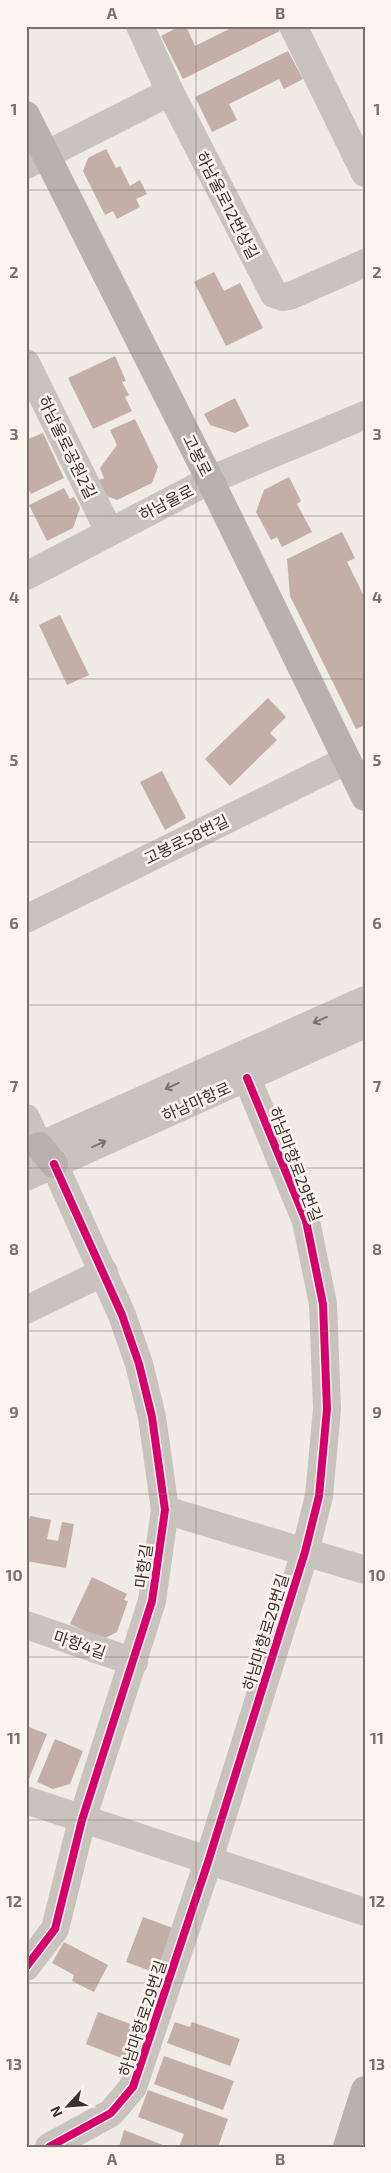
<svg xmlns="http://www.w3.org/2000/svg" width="391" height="2173" font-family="'Exo 2','Noto Sans KR',sans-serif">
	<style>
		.building { fill: #c3afa7 }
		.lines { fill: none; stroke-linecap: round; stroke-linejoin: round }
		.minor { stroke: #c9c3be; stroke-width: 28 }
		.major { stroke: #b8b1ad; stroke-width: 28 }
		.cycleway-casing { stroke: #fbf5ee; stroke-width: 11 }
		.cycleway { stroke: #d6006c; stroke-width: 8 }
		.oneway { stroke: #7b726d }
		.grid { fill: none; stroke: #7a716c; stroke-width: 1; stroke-opacity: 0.55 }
		.labels { text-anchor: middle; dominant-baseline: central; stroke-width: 5; stroke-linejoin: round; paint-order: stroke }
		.street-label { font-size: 16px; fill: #3b302b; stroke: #fbf5ee }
		.neatline { fill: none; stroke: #7a716c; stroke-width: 2 }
		.grid-label { font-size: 16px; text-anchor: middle; font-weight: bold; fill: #7a716c }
	</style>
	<rect width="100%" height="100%" fill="#f0ebe5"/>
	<g class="building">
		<polygon points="180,26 186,26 195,46 235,26 278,26 280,31 183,79 161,36"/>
		<polygon points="288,51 303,79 284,89 279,79 229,104 237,120 212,132 195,97"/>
		<polygon points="106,149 116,168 120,166 130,186 140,180 147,194 136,199 140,207 117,219 113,211 105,215 83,171 88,158"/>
		<polygon points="214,272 224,291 240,283 263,328 226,346 194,282"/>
		<polygon points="115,356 126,381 122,382 129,395 125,397 132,411 93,429 68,378"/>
		<polygon points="235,398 249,426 235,433 210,425 204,414"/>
		<polygon points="135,419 158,467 152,483 117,500 104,495 97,481 104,478 100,468 117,445 110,430"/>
		<polygon points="43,433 64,478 31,494 26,484 26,440"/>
		<polygon points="289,477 301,501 297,504 312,532 282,547 277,537 271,540 256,512 264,490"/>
		<polygon points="64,488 70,499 74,497 80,508 73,528 47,541 29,505"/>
		<polygon points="342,532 355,558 347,562 365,598 365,725 356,729 290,596 287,559"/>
		<polygon points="60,615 89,675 67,685 39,625"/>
		<polygon points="268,698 286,717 270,733 277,740 230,786 205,759"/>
		<polygon points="162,771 186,818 165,830 140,782"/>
		<polygon points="30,1516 51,1520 47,1539 58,1541 62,1522 74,1524 66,1568 26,1561 26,1535"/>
		<polygon points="92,1577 127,1594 124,1600 128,1601 117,1632 103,1639 70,1624"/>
		<polygon points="26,1726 47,1734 28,1781 26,1781"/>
		<polygon points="55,1739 83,1751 70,1784 53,1789 37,1782"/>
		<polygon points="143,1917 173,1928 156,1973 126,1962"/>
		<polygon points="64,1942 108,1965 94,1992 72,1981 74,1975 52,1963"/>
		<polygon points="98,2012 136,2026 124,2059 86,2044"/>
		<polygon points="175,2022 190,2027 192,2022 240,2039 230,2066 167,2043"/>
		<polygon points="164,2056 234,2081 223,2110 154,2084"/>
		<polygon points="148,2090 228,2119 218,2147 179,2147 184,2134 138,2117"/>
		<polygon points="124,2130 168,2147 119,2147"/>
	</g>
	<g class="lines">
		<g class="minor">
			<polyline points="140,26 170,92 274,294 283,297 292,295 365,263"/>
			<polyline points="293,26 365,173"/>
			<polyline points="26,165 170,92"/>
			<polyline points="26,363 109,531"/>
			<polyline points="26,576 210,480 365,415"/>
			<polyline points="26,919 347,760"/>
			<polyline points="26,1118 39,1146"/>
			<polyline points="26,1152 365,1000"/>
			<polyline points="26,1177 365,1024"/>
			<polyline points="26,1310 104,1272"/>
			<polyline points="165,1510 365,1570"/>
			<polyline points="26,1625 134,1662"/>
			<polyline points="26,1800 365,1912"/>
			<polyline points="26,1967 55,1929 82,1820 152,1601 165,1510 152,1417 139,1364 122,1315 54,1164"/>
			<polyline points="49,2147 111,2113 133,2087 208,1862 305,1552 319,1496 327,1409 323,1304 306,1221 247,1078"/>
		</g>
		<g class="major">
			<polyline points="26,115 210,480 365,797"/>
			<polyline points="39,1146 54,1164"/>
			<polyline points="347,2147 365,2090"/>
		</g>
		<g class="cycleway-casing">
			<g id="cycleway">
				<polyline points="26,1967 55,1929 82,1820 152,1601 165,1510 152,1417 139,1364 122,1315 54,1164"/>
				<polyline points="49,2147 111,2113 133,2087 208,1862 305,1552 319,1496 327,1409 323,1304 306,1221 247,1078"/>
			</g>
		</g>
		<use href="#cycleway" class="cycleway"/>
	</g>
	<defs><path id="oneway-shaft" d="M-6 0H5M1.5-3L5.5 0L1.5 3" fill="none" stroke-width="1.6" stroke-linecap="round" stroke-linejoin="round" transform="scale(1.25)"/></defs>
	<g class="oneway">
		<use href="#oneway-shaft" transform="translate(320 1020) rotate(156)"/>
		<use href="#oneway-shaft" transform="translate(172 1086) rotate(156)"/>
		<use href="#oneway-shaft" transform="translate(99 1144) rotate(-24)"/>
	</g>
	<path class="grid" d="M 196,26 L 196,2147M 26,190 L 365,190M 26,353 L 365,353M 26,516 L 365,516M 26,679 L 365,679M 26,842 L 365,842M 26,1005 L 365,1005M 26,1168 L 365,1168M 26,1331 L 365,1331M 26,1494 L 365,1494M 26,1657 L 365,1657M 26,1820 L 365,1820M 26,1983 L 365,1983"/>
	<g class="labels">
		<g class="street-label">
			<text transform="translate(228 205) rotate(63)">하남울로12번상길</text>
			<text transform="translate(68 447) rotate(64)">하남울로공원2길</text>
			<text transform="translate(198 455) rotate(63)">고봉로</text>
			<text transform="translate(166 502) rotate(-27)">하남울로</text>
			<text transform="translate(186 839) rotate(-26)">고봉로58번길</text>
			<text transform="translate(196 1101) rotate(-24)">하남마항로</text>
			<text transform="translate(296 1164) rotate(69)">하남마항로29번길</text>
			<text transform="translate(143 1566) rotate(-82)">마항길</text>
			<text transform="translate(265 1632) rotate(-73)">하남마항로29번길</text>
			<text transform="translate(80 1644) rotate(19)">마항4길</text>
			<text transform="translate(142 2018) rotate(-72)">하남마항로29번길</text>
		</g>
	</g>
	<rect width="391" height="2173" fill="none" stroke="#fbf5ee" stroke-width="55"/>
	<g transform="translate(68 2106) rotate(244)" stroke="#fbf5ee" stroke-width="4" paint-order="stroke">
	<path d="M0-4L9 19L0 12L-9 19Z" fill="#3b302b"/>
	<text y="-8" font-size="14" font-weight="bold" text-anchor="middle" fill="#3b302b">N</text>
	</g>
	<rect x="28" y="28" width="336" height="2118" class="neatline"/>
	<g class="grid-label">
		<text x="112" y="19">A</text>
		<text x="280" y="19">B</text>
		<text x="14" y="115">1</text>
		<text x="377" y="115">1</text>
		<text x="14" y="278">2</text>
		<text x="377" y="278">2</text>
		<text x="14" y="440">3</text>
		<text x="377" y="440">3</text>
		<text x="14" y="603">4</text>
		<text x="377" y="603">4</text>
		<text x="14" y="766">5</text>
		<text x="377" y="766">5</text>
		<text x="14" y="929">6</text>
		<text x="377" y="929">6</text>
		<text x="14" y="1092">7</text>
		<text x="377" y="1092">7</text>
		<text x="14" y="1255">8</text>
		<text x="377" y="1255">8</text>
		<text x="14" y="1418">9</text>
		<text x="377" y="1418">9</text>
		<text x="14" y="1581">10</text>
		<text x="377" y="1581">10</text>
		<text x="14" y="1744">11</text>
		<text x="377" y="1744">11</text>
		<text x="14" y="1907">12</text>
		<text x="377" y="1907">12</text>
		<text x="14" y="2070">13</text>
		<text x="377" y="2070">13</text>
		<text x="112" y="2165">A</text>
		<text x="280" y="2165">B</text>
	</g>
</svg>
